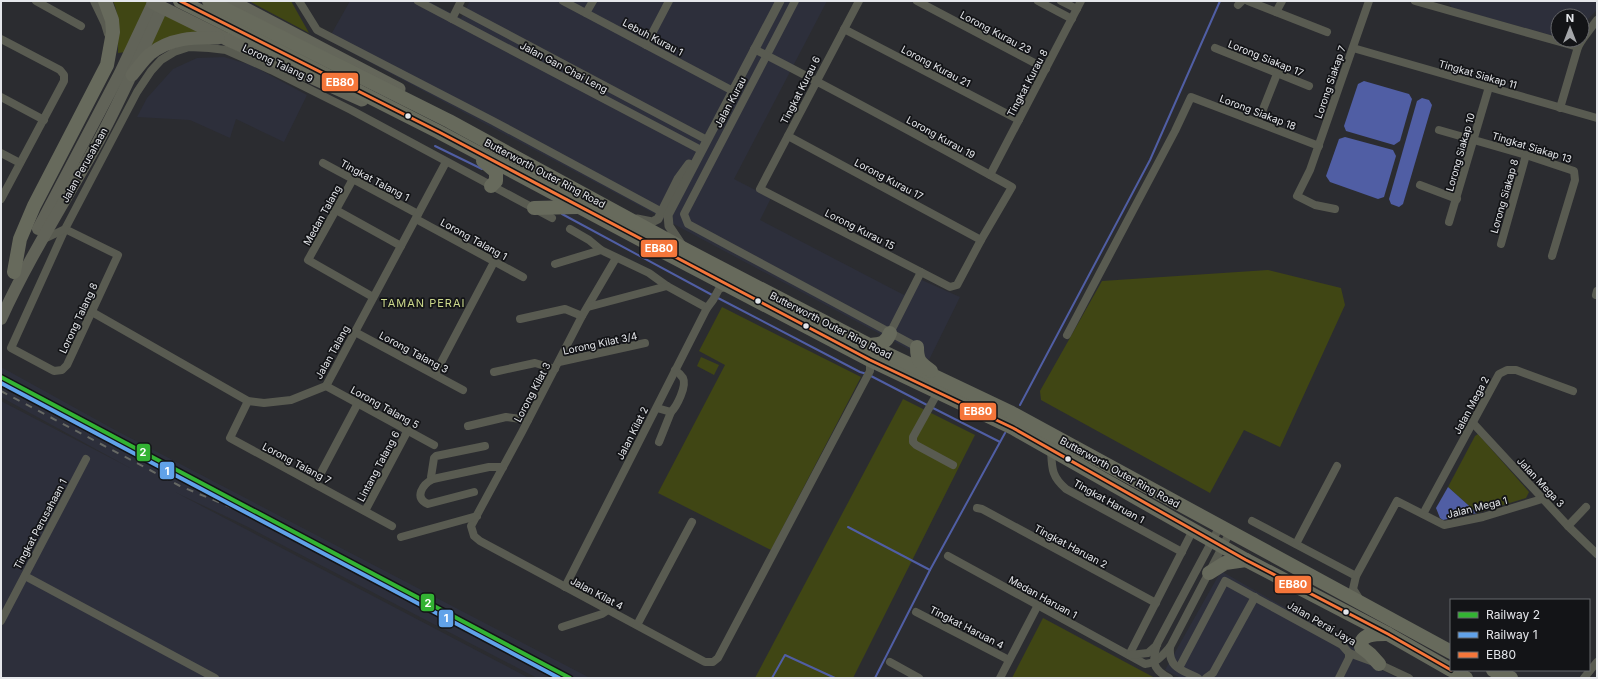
<svg xmlns="http://www.w3.org/2000/svg" width="1598" height="679" font-family="Inter,sans-serif">
	<style>
		.built { fill: #2d2f3b }
		.green { fill: #404614 }
		.water { fill: #505ea4 }
		.lines { fill: none; stroke-linecap: round; stroke-linejoin: round }
		.stream { stroke: #505ea4; stroke-width: 2 }
		.minor { stroke: #595b51; stroke-width: 8 }
		.tertiary { stroke: #595b51; stroke-width: 9 }
		.primary { stroke: #616358; stroke-width: 12 }
		.trunk { stroke: #64665a; stroke-width: 13 }
		.motorway { stroke: #676a5c; stroke-width: 14 }
		.rail { stroke: #666864; stroke-width: 2; stroke-dasharray: 7 7; stroke-linecap: butt }
		.bus-1-casing { stroke: #131417; stroke-width: 6 }
		.bus-1 { stroke: #f5763a; stroke-width: 3 }
		.rail-1-casing { stroke: #131417; stroke-width: 7 }
		.rail-2-casing { stroke: #131417; stroke-width: 7 }
		.rail-1 { stroke: #33b333; stroke-width: 4 }
		.rail-2 { stroke: #61a2e9; stroke-width: 4 }
		.bus-dot { fill: #e5e7eb; stroke: #131417; stroke-width: 1.5 }
		.labels { text-anchor: middle; dominant-baseline: central; stroke-width: 3.5; stroke-linejoin: round; paint-order: stroke }
		.street-label { font-size: 10px; fill: #e5e7eb; stroke: #131417 }
		.neighbourhood-label { font-size: 11px; letter-spacing: 1px; fill: #ccd98c; stroke: #131417 }
		.line-badge { stroke: #131417; stroke-width: 1.5 }
		.badge-label { font-size: 11px; text-anchor: middle; font-weight: bold; fill: #fff }
	</style>
	<rect width="100%" height="100%" fill="#2b2c30"/>
	<g class="built">
		<polygon points="350,1 428,1 461,18 470,1 827,1 734,179 771,198 760,220 904,295 915,277 960,297 929,360 328,40"/>
		<polygon points="1448,1 1597,1 1597,10 1582,25 1582,16 1558,16 1558,37 1452,8"/>
		<polygon points="224,57 251,65 307,95 284,142 236,119 230,138 190,120 137,117 147,98 173,69 197,58"/>
		<polygon points="1,367 115,430 590,678 537,678 248,527 175,492 529,678 1,678 1,401 132,469 1,397"/>
		<polygon points="1221,571 1357,649 1367,662 1397,678 1181,678 1165,670"/>
	</g>
	<g class="green">
		<path d="M 113,1 L 150,1 L 205,31 L 150,49 L 118,53 C 118,36 120,16 113,1 Z"/>
		<polygon points="249,1 291,1 309,33"/>
		<polygon points="1268,270 1341,288 1345,305 1280,447 1244,430 1210,493 1041,400 1040,391 1102,281"/>
		<polygon points="722,307 861,377 771,550 658,493 725,365 699,351"/>
		<polygon points="701,357 719,365 714,375 697,366"/>
		<polygon points="903,399 975,435 853,678 755,678"/>
		<polygon points="1478,434 1529,492 1526,498 1477,513 1448,487 1475,436"/>
		<polygon points="1043,618 1155,678 1012,678"/>
	</g>
	<g class="water">
		<polygon points="1364,81 1409,94 1412,99 1400,141 1394,145 1346,131 1344,126 1358,84"/>
		<polygon points="1422,98 1429,100 1432,105 1403,204 1399,207 1391,204 1389,199 1417,101"/>
		<polygon points="1345,137 1393,150 1396,156 1384,197 1378,199 1330,182 1326,176 1339,139"/>
		<polygon points="1448,487 1477,513 1443,520 1440,518 1436,508"/>
	</g>
	<g class="lines">
		<g class="stream">
			<polyline points="435,146 482,169"/>
			<polyline points="562,214 714,296"/>
			<polyline points="718,298 860,372 867,374"/>
			<polyline points="871,376 927,405"/>
			<polyline points="1020,405 1150,160 1220,1"/>
			<polyline points="931,407 1000,442"/>
			<polyline points="848,527 930,570"/>
			<polyline points="772,678 785,655 835,678"/>
			<polyline points="875,678 930,570 1005,433"/>
		</g>
		<g class="minor">
			<polyline points="36,1 81,26"/>
			<polyline points="94,1 105,24 108,34"/>
			<polyline points="299,1 317,30 493,121 662,212"/>
			<polyline points="418,1 701,150"/>
			<polyline points="563,1 733,91"/>
			<polyline points="795,1 684,214 688,224 917,347"/>
			<polyline points="917,1 1046,69"/>
			<polyline points="1038,1 1072,19"/>
			<polyline points="1061,1 1077,9"/>
			<polyline points="1248,1 1327,32"/>
			<polyline points="1415,1 1578,47"/>
			<polyline points="1238,5 1242,1"/>
			<polyline points="458,8 707,140"/>
			<polyline points="1276,12 1282,1"/>
			<polyline points="586,13 593,1"/>
			<polyline points="452,19 461,1"/>
			<polyline points="844,29 1019,120"/>
			<polyline points="1,39 60,70 64,75 64,81 1,199"/>
			<polyline points="1582,40 1597,20"/>
			<polyline points="646,45 669,1"/>
			<polyline points="1215,48 1309,86"/>
			<polyline points="1353,48 1597,118"/>
			<path d="M 754,49 C 841,93 926,140 1012,187 L 981,240 L 957,285 L 950,287 L 760,189 C 793,126 826,64 859,1"/>
			<polyline points="1,97 44,120"/>
			<polyline points="1560,108 1578,47 1582,40"/>
			<polyline points="1258,122 1277,74"/>
			<polyline points="1439,130 1526,155 1574,171 1575,180 1552,256"/>
			<polyline points="788,136 981,240"/>
			<polyline points="1,153 20,163"/>
			<polyline points="323,163 418,214"/>
			<polyline points="990,175 1081,1"/>
			<polyline points="353,179 308,260 373,297"/>
			<polyline points="1420,185 1457,199"/>
			<polyline points="1335,209 1315,205 1297,196 1310,170 1369,1"/>
			<polyline points="336,210 401,246"/>
			<polyline points="416,219 523,277"/>
			<polyline points="1449,222 1489,87"/>
			<polyline points="65,229 118,255 67,365 62,370 54,371 11,348 65,229 137,92 151,71 161,60 174,52 189,47 209,48 226,50 271,70 351,110 552,218"/>
			<polyline points="570,229 589,240 601,250 649,273 667,286 707,308"/>
			<polyline points="42,240 65,229"/>
			<polyline points="1501,244 1526,155"/>
			<polyline points="616,258 582,316 522,432 471,526 474,536 480,541 705,662 713,662 718,658 870,371 870,360"/>
			<polyline points="555,264 601,250"/>
			<polyline points="1596,295 1597,291"/>
			<polyline points="588,307 667,286"/>
			<polyline points="92,312 248,401 264,403 291,400 326,386 446,162"/>
			<polyline points="520,319 565,309 582,316"/>
			<polyline points="355,332 463,390"/>
			<polyline points="890,333 921,272"/>
			<polyline points="1067,335 1175,131 1191,97 1319,146"/>
			<polyline points="559,362 645,343"/>
			<polyline points="494,372 535,363 555,369"/>
			<polyline points="435,374 494,262"/>
			<polyline points="326,386 434,445"/>
			<polyline points="938,392 913,437 913,442 916,445 953,465"/>
			<polyline points="248,401 230,438 392,526"/>
			<path d="M 657,408 L 671,412 C 677,406 687,386 683,378 C 681,375 678,372 675,370"/>
			<polyline points="1472,422 1568,526 1597,554"/>
			<polyline points="468,426 506,417 528,420"/>
			<polyline points="659,442 671,412"/>
			<path d="M 1051,449 C 1052,468 1051,476 1066,489 L 1182,552"/>
			<polyline points="433,479 431,477 434,458 436,456 485,446"/>
			<polyline points="315,484 358,403"/>
			<path d="M 474,492 L 428,504 C 413,498 423,484 433,479 L 489,467 L 503,467"/>
			<polyline points="977,508 982,509 1156,603"/>
			<polyline points="365,511 408,430"/>
			<polyline points="1423,514 1499,374 1507,370 1516,370 1573,391"/>
			<polyline points="1252,521 1356,576"/>
			<polyline points="1568,526 1586,507"/>
			<polyline points="401,537 477,516"/>
			<polyline points="1296,544 1337,466"/>
			<path d="M 948,556 L 1145,664 C 1157,663 1162,656 1170,647 L 1230,532"/>
			<polyline points="25,576 215,678"/>
			<polyline points="565,587 707,308 713,300 719,289 728,286"/>
			<polyline points="1360,600 1353,589 1356,576 1397,501 1444,525 1483,517 1542,499"/>
			<polyline points="916,612 1009,660"/>
			<polyline points="1,621 86,459"/>
			<polyline points="637,625 692,522"/>
			<polyline points="562,627 602,614 608,610"/>
			<path d="M 1170,647 C 1168,668 1182,670 1198,678"/>
			<polyline points="1129,655 1193,530"/>
			<polyline points="1130,655 1148,653 1157,645"/>
			<polyline points="890,662 919,678"/>
			<polyline points="1179,668 1225,581 1342,645 1349,653 1379,664 1409,678"/>
			<polyline points="1000,678 1038,605"/>
			<path d="M 1169,678 C 1152,669 1152,662 1157,644 L 1220,526"/>
			<polyline points="1206,678 1213,673 1255,597"/>
			<polyline points="1339,678 1349,658 1349,653"/>
			<polyline points="1584,678 1597,662"/>
		</g>
		<g class="tertiary">
			<polyline points="637,219 652,222 658,219 678,179 689,164"/>
			<polyline points="683,247 669,226 668,215 780,1"/>
		</g>
		<g class="primary">
			<polyline points="38,229 120,73 153,3"/>
			<path d="M 1,319 C 29,257 66,200 99,140 C 122,97 142,52 162,8"/>
		</g>
		<g class="trunk">
			<polyline points="153,1 153,3 226,39 362,100"/>
			<polyline points="231,1 399,89"/>
			<path d="M 132,75 C 138,68 143,60 150,54 C 170,38 194,37 218,38"/>
		</g>
		<g class="motorway">
			<polyline points="180,1 439,132 660,250 870,360 1013,428 1246,560 1388,634 1451,670"/>
			<polyline points="209,1 449,121 684,249 869,345 1010,412 1451,652"/>
			<polyline points="483,161 496,172 496,181 491,186"/>
			<polyline points="534,208 577,207"/>
			<polyline points="14,272 20,239 34,206 107,65 113,32 112,20 105,1"/>
			<path d="M 869,345 C 880,344 886,344 890,333"/>
			<path d="M 917,347 C 917,361 920,363 931,371"/>
			<polyline points="1209,573 1225,563 1246,560"/>
			<path d="M 1379,664 L 1370,654 L 1361,647 C 1359,633 1379,634 1388,634"/>
			<polyline points="1452,670 1466,678"/>
			<polyline points="1493,670 1511,678"/>
		</g>
		<polyline class="rail" points="1,391 180,486 271,524"/>
		<g class="bus-1-casing">
			<polyline id="bus-1" points="180,1 439,132 870,360 1013,428 1246,560 1388,634 1451,670"/>
		</g>
		<use href="#bus-1" class="bus-1"/>
		<g class="rail-1-casing">
			<polyline id="rail-1" points="1,377 570,678"/>
		</g>
		<g class="rail-2-casing">
			<polyline id="rail-2" points="1,383 559,678"/>
		</g>
		<use href="#rail-1" class="rail-1"/>
		<use href="#rail-2" class="rail-2"/>
	</g>
	<g class="bus-dot">
		<circle cx="408" cy="116" r="3.5"/>
		<circle cx="758" cy="301" r="3.5"/>
		<circle cx="806" cy="326" r="3.5"/>
		<circle cx="1068" cy="459" r="3.5"/>
		<circle cx="1346" cy="612" r="3.5"/>
	</g>
	<g class="labels">
		<g class="street-label">
			<text transform="translate(996 32) rotate(28)">Lorong Kurau 23</text>
			<text transform="translate(653 37) rotate(28)">Lebuh Kurau 1</text>
			<text transform="translate(1266 58) rotate(22)">Lorong Siakap 17</text>
			<text transform="translate(278 63) rotate(25)">Lorong Talang 9</text>
			<text transform="translate(936 66) rotate(28)">Lorong Kurau 21</text>
			<text transform="translate(564 67) rotate(28)">Jalan Gan Chai Leng</text>
			<text transform="translate(1478 74) rotate(16)">Tingkat Siakap 11</text>
			<text transform="translate(1330 82) rotate(-71)">Lorong Siakap 7</text>
			<text transform="translate(1027 83) rotate(-62)">Tingkat Kurau 8</text>
			<text transform="translate(800 90) rotate(-63)">Tingkat Kurau 6</text>
			<text transform="translate(730 102) rotate(-62)">Jalan Kurau</text>
			<text transform="translate(1258 112) rotate(21)">Lorong Siakap 18</text>
			<text transform="translate(941 137) rotate(29)">Lorong Kurau 19</text>
			<text transform="translate(1532 147) rotate(17)">Tingkat Siakap 13</text>
			<text transform="translate(1460 152) rotate(-74)">Lorong Siakap 10</text>
			<text transform="translate(84 165) rotate(-61)">Jalan Perusahaan</text>
			<text transform="translate(545 173) rotate(28)">Butterworth Outer Ring Road</text>
			<text transform="translate(889 179) rotate(28)">Lorong Kurau 17</text>
			<text transform="translate(375 180) rotate(28)">Tingkat Talang 1</text>
			<text transform="translate(1504 196) rotate(-74)">Lorong Siakap 8</text>
			<text transform="translate(322 215) rotate(-61)">Medan Talang</text>
			<text transform="translate(860 229) rotate(27)">Lorong Kurau 15</text>
			<text transform="translate(474 239) rotate(29)">Lorong Talang 1</text>
			<text transform="translate(78 318) rotate(-65)">Lorong Talang 8</text>
			<text transform="translate(831 325) rotate(27)">Butterworth Outer Ring Road</text>
			<text transform="translate(600 343) rotate(-12)">Lorong Kilat 3/4</text>
			<text transform="translate(332 352) rotate(-61)">Jalan Talang</text>
			<text transform="translate(414 352) rotate(28)">Lorong Talang 3</text>
			<text transform="translate(532 392) rotate(-62)">Lorong Kilat 3</text>
			<text transform="translate(1471 405) rotate(-62)">Jalan Mega 2</text>
			<text transform="translate(385 407) rotate(29)">Lorong Talang 5</text>
			<text transform="translate(632 433) rotate(-63)">Jalan Kilat 2</text>
			<text transform="translate(297 463) rotate(28)">Lorong Talang 7</text>
			<text transform="translate(378 466) rotate(-62)">Lintang Talang 6</text>
			<text transform="translate(1120 472) rotate(29)">Butterworth Outer Ring Road</text>
			<text transform="translate(1541 482) rotate(47)">Jalan Mega 3</text>
			<text transform="translate(1109 501) rotate(29)">Tingkat Haruan 1</text>
			<text transform="translate(1477 507) rotate(-14)">Jalan Mega 1</text>
			<text transform="translate(40 524) rotate(-62)">Tingkat Perusahaan 1</text>
			<text transform="translate(1071 546) rotate(28)">Tingkat Haruan 2</text>
			<text transform="translate(597 593) rotate(28)">Jalan Kilat 4</text>
			<text transform="translate(1043 597) rotate(29)">Medan Haruan 1</text>
			<text transform="translate(1322 623) rotate(30)">Jalan Perai Jaya</text>
			<text transform="translate(967 627) rotate(27)">Tingkat Haruan 4</text>
		</g>
		<g class="neighbourhood-label">
			<text x="423" y="303">TAMAN PERAI</text>
		</g>
	</g>
	<g class="line-badge">
		<rect x="321" y="72" width="38" height="20" rx="4" fill="#f5763a"/>
		<rect x="640" y="239" width="38" height="19" rx="4" fill="#f5763a"/>
		<rect x="959" y="402" width="38" height="19" rx="4" fill="#f5763a"/>
		<rect x="136" y="443" width="15" height="19" rx="4" fill="#33b333"/>
		<rect x="159" y="461" width="16" height="19" rx="4" fill="#61a2e9"/>
		<rect x="1274" y="575" width="38" height="19" rx="4" fill="#f5763a"/>
		<rect x="420" y="593" width="15" height="19" rx="4" fill="#33b333"/>
		<rect x="438" y="609" width="16" height="19" rx="4" fill="#61a2e9"/>
	</g>
	<g class="badge-label">
		<text x="340" y="86">EB80</text>
		<text x="659" y="252">EB80</text>
		<text x="978" y="415">EB80</text>
		<text x="143" y="456">2</text>
		<text x="167" y="475">1</text>
		<text x="1293" y="588">EB80</text>
		<text x="428" y="607">2</text>
		<text x="446" y="622">1</text>
	</g>
	<rect width="1598" height="679" fill="none" stroke="#e5e7eb" stroke-width="4"/>
	<rect x="1450" y="599" width="140" height="72" fill="#131417" stroke="#67686c"/>
	<rect x="1458" y="612" width="20" height="6" fill="#33b333" stroke="#67686c"/>
	<text x="1486" y="619" font-size="12" fill="#e5e7eb">Railway 2</text>
	<rect x="1458" y="632" width="20" height="6" fill="#61a2e9" stroke="#67686c"/>
	<text x="1486" y="639" font-size="12" fill="#e5e7eb">Railway 1</text>
	<rect x="1458" y="652" width="20" height="6" fill="#f5763a" stroke="#67686c"/>
	<text x="1486" y="659" font-size="12" fill="#e5e7eb">EB80</text>
	<g transform="translate(1570 28)"><circle r="19" fill="#131417" stroke="#67686c"/>
	<path d="M0-3L7 15L0 10L-7 15Z" fill="#a4a6aa"/>
	<text y="-6" font-size="11" font-weight="bold" text-anchor="middle" fill="#e5e7eb">N</text>
	</g>
</svg>
